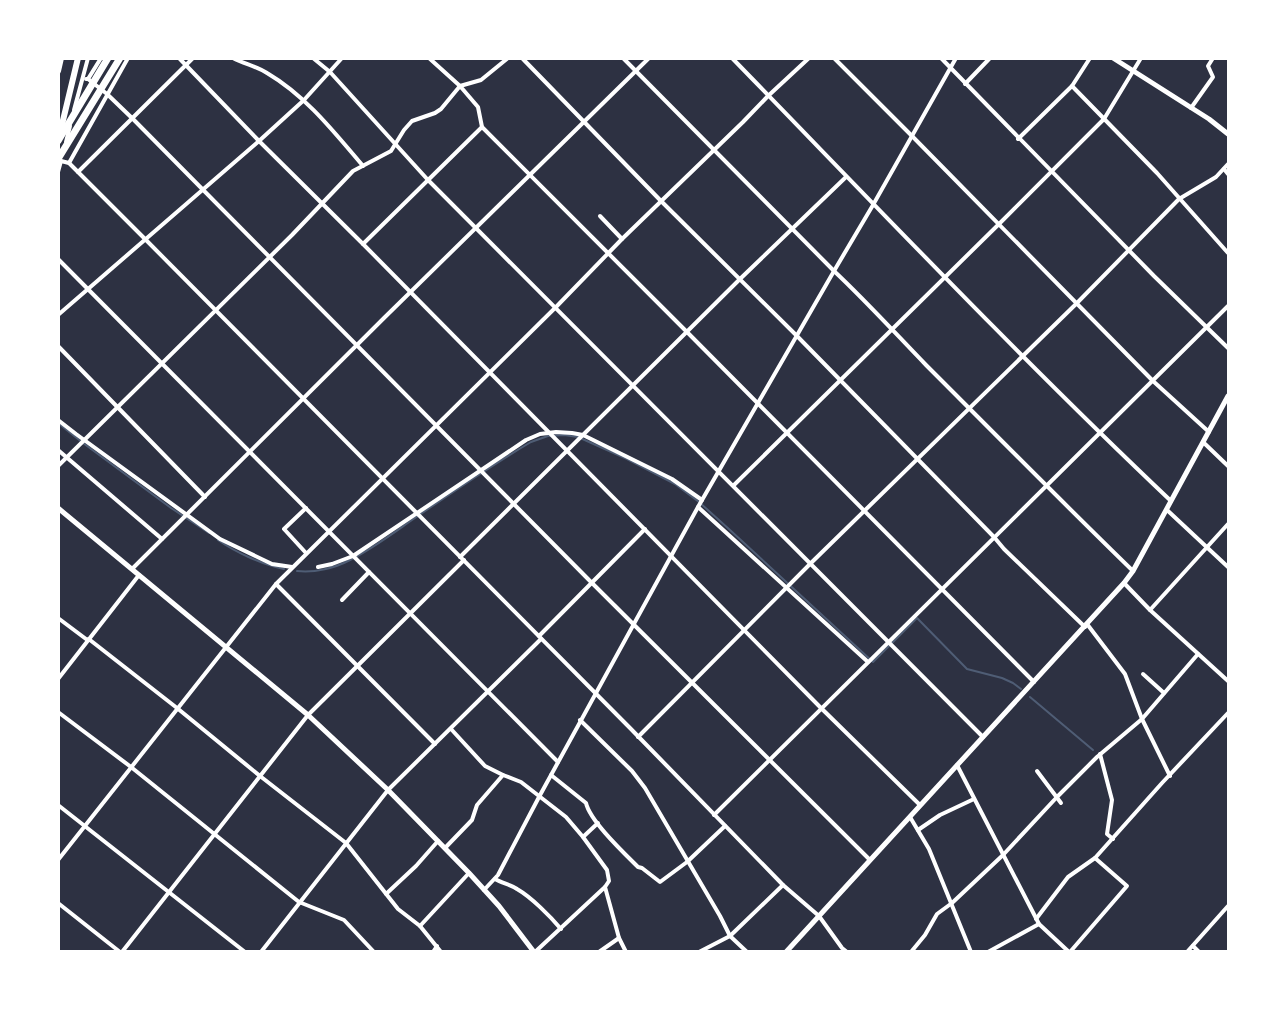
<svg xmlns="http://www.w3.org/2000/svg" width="1287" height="1010" font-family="Helvetica,sans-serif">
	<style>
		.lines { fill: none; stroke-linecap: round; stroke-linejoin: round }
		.stream { stroke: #4f5d75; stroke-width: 2 }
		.minor { stroke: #fff; stroke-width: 4 }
		.secondary { stroke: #fff; stroke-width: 5 }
		.trunk { stroke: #fff; stroke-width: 6 }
		.motorway { stroke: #fff; stroke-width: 7 }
	</style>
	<rect width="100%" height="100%" fill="#2d3142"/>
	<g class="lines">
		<g class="stream">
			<polyline points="58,423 83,443 171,508 209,533"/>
			<path d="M 218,540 C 235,552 263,565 284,569"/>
			<path d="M 297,571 C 315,573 335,568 350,560 C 372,549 392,534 412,520 C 451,493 490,466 531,442 L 548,436 L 564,435 L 578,437 L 627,459 L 675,484 L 699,502 L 730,530 L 873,662 L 917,618 L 967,669 L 1002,678 L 1013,683 L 1021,689"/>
			<polyline points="1030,697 1093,750"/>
		</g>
		<g class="minor">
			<polyline points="179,58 259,141 363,244 821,708 920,805"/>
			<path d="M 233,58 C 244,64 256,66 267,73 C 306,96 334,132 363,166"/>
			<polyline points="313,58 330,72 428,180 983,737"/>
			<polyline points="508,58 481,80 460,86 478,107 482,127 687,332 1034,682"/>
			<polyline points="522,58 661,201 797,336 994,537 1004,549 1085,627"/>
			<path d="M 623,58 L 834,271 C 866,301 895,333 926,365 C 995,434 1063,503 1133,571"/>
			<path d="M 732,58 C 877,207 1020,358 1171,501"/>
			<polyline points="834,58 912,136 1153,381 1209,432"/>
			<polyline points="941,58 1154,276 1228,348"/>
			<polyline points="86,79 88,79 101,58"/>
			<polyline points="88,79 107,94 133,119 591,582 870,860"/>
			<polyline points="965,84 990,58"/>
			<polyline points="1072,86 1157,173 1228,253"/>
			<polyline points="1191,108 1213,77 1208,66 1213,58"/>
			<polyline points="74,110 88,58"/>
			<polyline points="1018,139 1072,86 1090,58"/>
			<polyline points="66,142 70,126"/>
			<polyline points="61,161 69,163 146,240 630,728 783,885 819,916 842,948 847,952"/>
			<polyline points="69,163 128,58"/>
			<polyline points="1224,169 1228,174"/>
			<polyline points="58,172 61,161"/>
			<polyline points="78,172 193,58"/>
			<polyline points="600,216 622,239"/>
			<polyline points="363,244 482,127"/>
			<polyline points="58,259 558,762"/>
			<polyline points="58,315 259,141 304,100 342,58"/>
			<polyline points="58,346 205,497"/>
			<polyline points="58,420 76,434 220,539 272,564 292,567"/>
			<polyline points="1203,442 1228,466"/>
			<polyline points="58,450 162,539"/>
			<polyline points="58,466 292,235 353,171 391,151 404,130 412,121 435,113 441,109 460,86 429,58"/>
			<polyline points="734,485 999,224 1104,119 1141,58"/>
			<polyline points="698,507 868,662"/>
			<polyline points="306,508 284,529 306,553"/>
			<polyline points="1167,510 1228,567"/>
			<polyline points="460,557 740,279 846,177"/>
			<polyline points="318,567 332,564 353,556 526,440 540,434 556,432 572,433 583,435 672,479 702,500"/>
			<polyline points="132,569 384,318 649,58"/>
			<polyline points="1124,583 1150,610 1228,681"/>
			<polyline points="276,584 435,744"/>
			<polyline points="342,600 369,572"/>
			<polyline points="1150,610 1228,524"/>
			<polyline points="58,618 86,639 90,640 177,708 260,776 346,843 398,909 420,926 441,952"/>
			<polyline points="1087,624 1125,674 1142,719 1170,776"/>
			<polyline points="539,636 645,529"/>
			<polyline points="1143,674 1164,693"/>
			<polyline points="58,679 139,575"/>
			<polyline points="58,712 131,767 299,902 344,920 374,952"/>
			<polyline points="580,720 632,771 645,788 720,916 730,936 747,952"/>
			<polyline points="451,729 485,766 503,775 521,782 566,817 583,837 607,870 609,881 605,887 619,938 626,952"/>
			<polyline points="638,737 811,563 1076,304 1179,199 1216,177 1228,164"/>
			<polyline points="1100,754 1112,800 1107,834 1113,839"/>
			<polyline points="957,765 1039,924 1069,952"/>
			<polyline points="1037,771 1061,803"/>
			<path d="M 551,775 L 586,803 C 590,821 624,853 638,867 L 642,868 L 660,882 L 687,862 L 725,826"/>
			<polyline points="58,805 245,952"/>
			<polyline points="714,815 1228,306"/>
			<polyline points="910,817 929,849 971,952"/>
			<polyline points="918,830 940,815 974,799"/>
			<polyline points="583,837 598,823"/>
			<polyline points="445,848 472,820 477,805 503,775"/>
			<polyline points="58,860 276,584 556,307 622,239 743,122 768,96 809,58"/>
			<path d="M 495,879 C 502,883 511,885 517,889 C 531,897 550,916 561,929"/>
			<polyline points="484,890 498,875 539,797 698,507 834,271 873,205 956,58"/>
			<polyline points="386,894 416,866 438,841"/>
			<polyline points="58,903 120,952"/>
			<polyline points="1036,919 1068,877 1095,858 1162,783 1228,713"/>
			<polyline points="420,926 469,873"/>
			<polyline points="1193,946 1199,952"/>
			<polyline points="122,952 308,715 464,560"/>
			<polyline points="261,952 388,790 541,639"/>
			<polyline points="433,952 437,946"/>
			<polyline points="535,952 605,887"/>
			<polyline points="599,952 619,938"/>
			<polyline points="699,952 730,936 783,885"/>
			<polyline points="911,952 925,935 937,914 952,903 1003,855 1057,797 1097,757 1142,719 1198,654"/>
			<polyline points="988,952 1039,924"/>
			<polyline points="1070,952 1127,886 1095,858"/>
			<polyline points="1187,952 1228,906"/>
		</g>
		<g class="secondary">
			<polyline points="1113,58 1209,119 1228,134"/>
			<polyline points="58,508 308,715 388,790 469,873 499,906 534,952"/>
			<polyline points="786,952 1124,583 1133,571 1228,396"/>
		</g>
		<g class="trunk">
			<polyline points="58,71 61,58"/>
			<polyline points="59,137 78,58"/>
		</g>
		<g class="motorway">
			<polyline points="58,141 108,58"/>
			<polyline points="58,159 120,58"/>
		</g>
	</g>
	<rect width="1287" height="1010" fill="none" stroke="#ffffff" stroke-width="120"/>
</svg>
